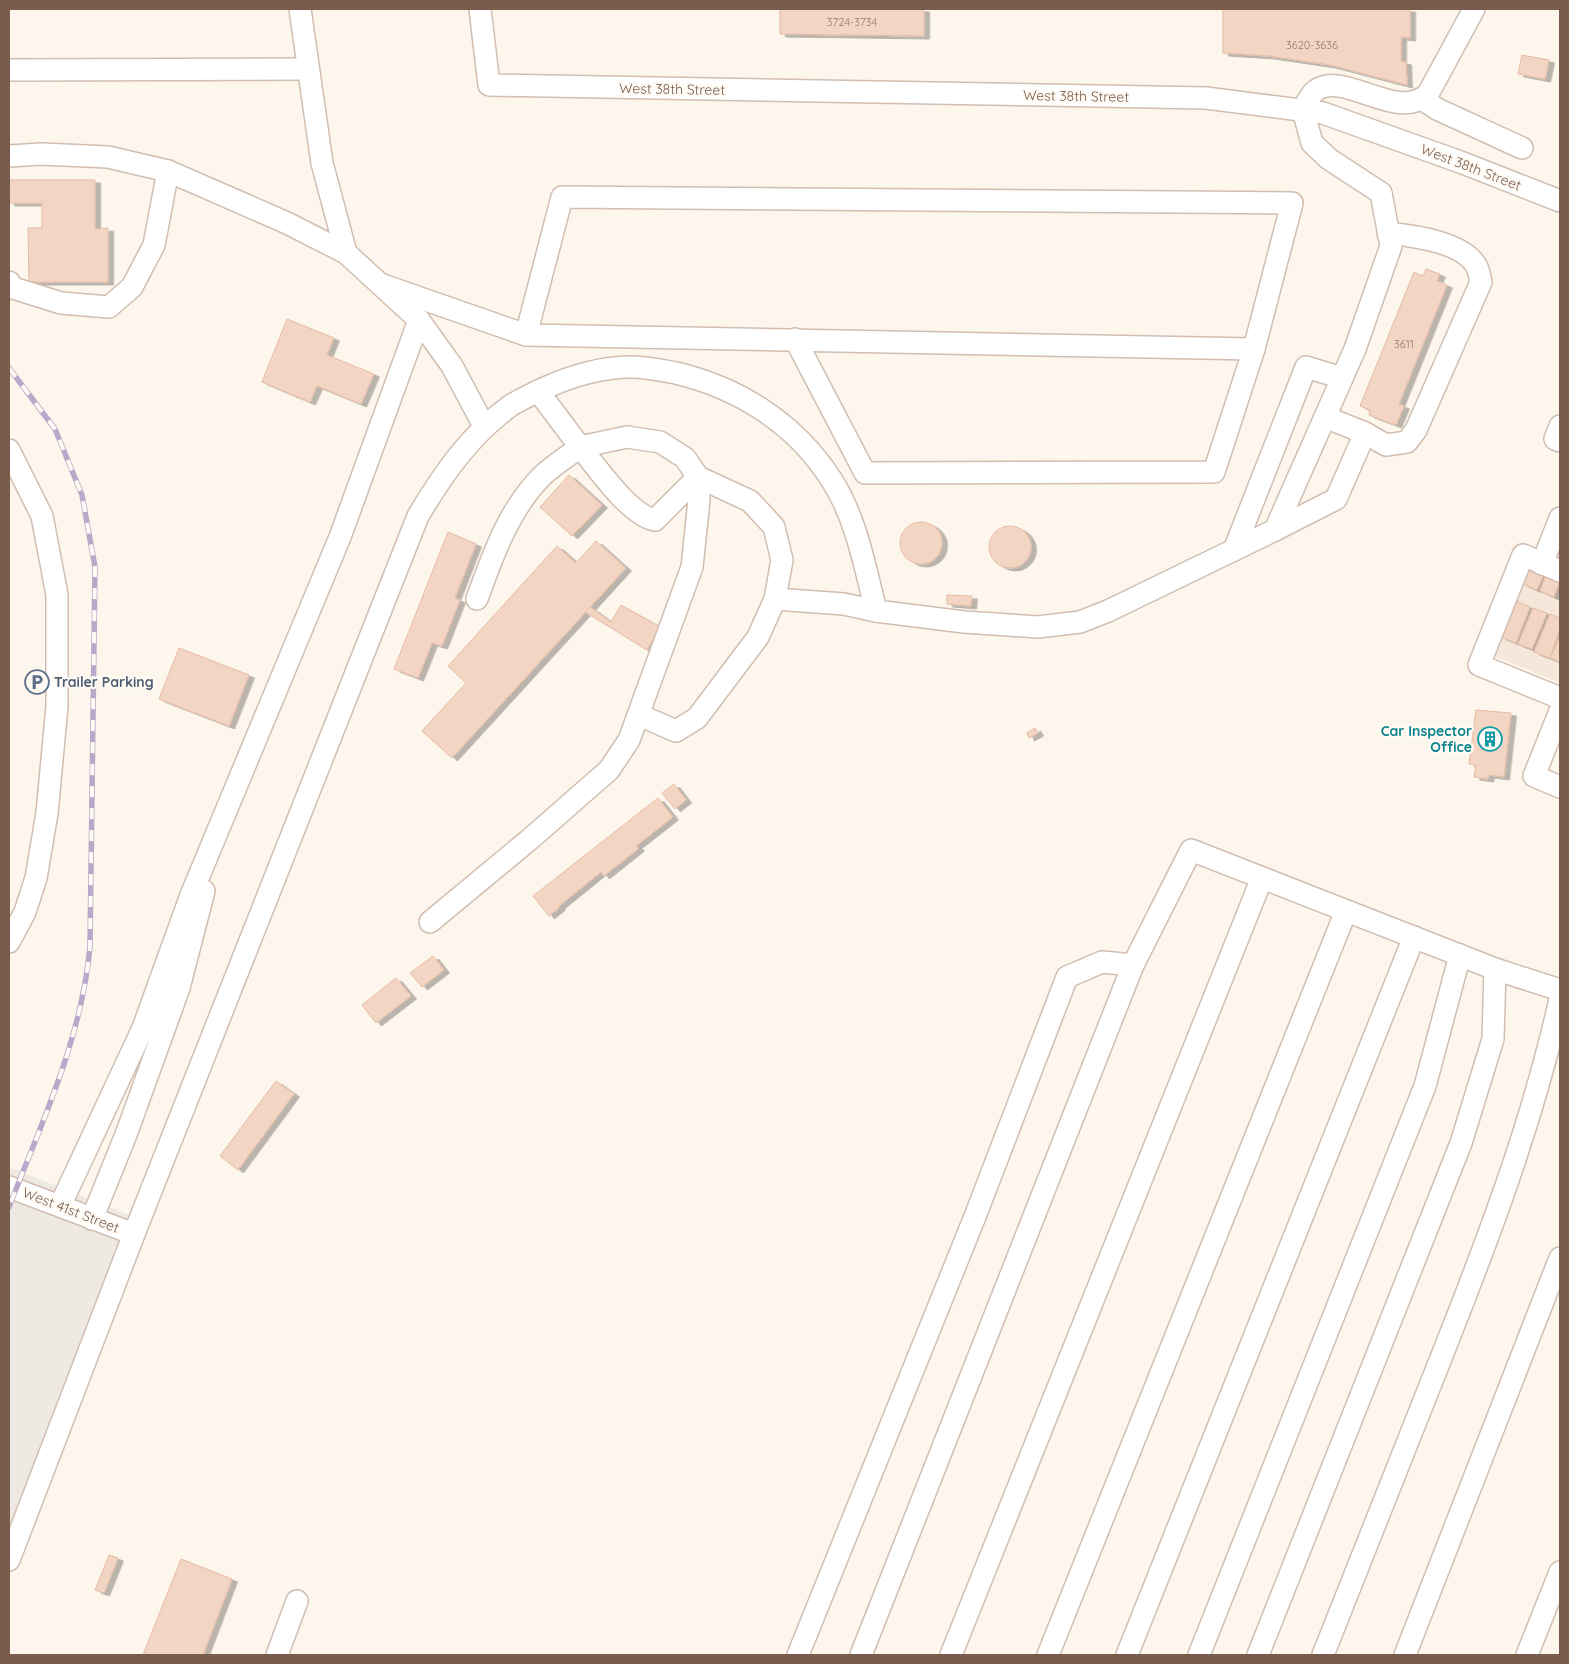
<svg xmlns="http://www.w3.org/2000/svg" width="1569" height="1664" font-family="Quicksand,sans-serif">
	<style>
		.residential { fill: #f5e8da }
		.industrial { fill: #efe9e4 }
		.building { fill: #f3d5c3; stroke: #e6bba3; filter: url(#shadow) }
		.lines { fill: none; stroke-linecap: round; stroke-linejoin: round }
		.minor-casing { stroke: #d1beb0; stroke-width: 24 }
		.minor { stroke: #fff; stroke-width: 21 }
		.rail-casing { stroke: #b9a8c9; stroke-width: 5.5 }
		.rail { stroke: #fffaf3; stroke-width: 4; stroke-dasharray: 11; stroke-linecap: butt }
		.labels { text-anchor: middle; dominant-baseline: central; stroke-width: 4.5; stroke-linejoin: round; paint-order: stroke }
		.number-label { font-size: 11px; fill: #987a6a }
		.street-label { font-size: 14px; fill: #7a5c4d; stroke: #fffaf3 }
		.service-label { font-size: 14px; font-weight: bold; fill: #4e5e75; stroke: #fffaf3; text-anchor: start }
		.culture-label { font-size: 14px; font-weight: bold; fill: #0d838f; stroke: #fffaf3; text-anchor: end }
	</style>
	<defs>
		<filter id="shadow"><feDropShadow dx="5.5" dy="3" stdDeviation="0" flood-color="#0004"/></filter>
	</defs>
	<rect width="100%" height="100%" fill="#fdf6ec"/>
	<polygon class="residential" points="1560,518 1560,683 1484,652 1523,555 1543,563"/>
	<polygon class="industrial" points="9,1167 134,1217 9,1531"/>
	<g class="building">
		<polygon points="780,9 924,9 924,36 780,34"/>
		<polygon points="1223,9 1410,9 1410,38 1401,37 1401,61 1406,62 1407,85 1330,65 1269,56 1223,53"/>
		<polygon points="1522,55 1549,60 1545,79 1518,74"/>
		<polygon points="9,180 95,180 95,229 108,228 108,282 29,282 28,228 42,228 42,203 9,203"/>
		<polygon points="1426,269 1440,274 1437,281 1447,285 1399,404 1404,406 1396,425 1369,415 1370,410 1360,406 1414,272 1423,276"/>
		<polygon points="287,319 334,338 327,355 374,374 361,404 317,386 310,402 262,382"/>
		<polygon points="569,475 602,505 572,536 540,507"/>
		<circle cx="921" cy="543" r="21"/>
		<circle cx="1010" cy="547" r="21"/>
		<polygon points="448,532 476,544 455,598 460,600 442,646 432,643 418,678 394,669"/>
		<polygon points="596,541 626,568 452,758 422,731 466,683 448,666 557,546 576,563"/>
		<polygon points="1529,568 1544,574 1537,590 1523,584"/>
		<polygon points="1546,575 1560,581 1554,597 1540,591"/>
		<polygon points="947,595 972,596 971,606 947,604"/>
		<polygon points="1516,601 1530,607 1516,643 1501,637"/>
		<polygon points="621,605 660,627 647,650 585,612 590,607 611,622"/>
		<polygon points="1533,608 1547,613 1532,649 1518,644"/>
		<polygon points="1550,614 1560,618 1560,629 1550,658 1534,652"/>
		<polygon points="1560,636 1560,662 1550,658"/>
		<polygon points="179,648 249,675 229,726 159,699"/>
		<polygon points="1476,710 1511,713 1504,777 1489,775 1488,779 1474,777 1476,765 1469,764"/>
		<polygon points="1035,728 1038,733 1029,738 1027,733"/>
		<polygon points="674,784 686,800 675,809 662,793"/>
		<polygon points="658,798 673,817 636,846 639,848 604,876 601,872 559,906 560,907 549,916 533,896"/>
		<polygon points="433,956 444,970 422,987 410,973"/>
		<polygon points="396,978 411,996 376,1023 362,1005"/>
		<polygon points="276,1081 294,1094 238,1170 220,1156"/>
		<polygon points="109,1555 118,1558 104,1593 95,1590"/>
		<polygon points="181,1559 232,1579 203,1655 143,1655"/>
	</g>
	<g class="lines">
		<g class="minor-casing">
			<g id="minor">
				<polyline points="300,9 322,163 346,253"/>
				<polyline points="480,9 489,85 1206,98 1323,113 1463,163 1560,201"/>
				<polyline points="9,70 308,69"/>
				<polyline points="1422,99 1437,109 1522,148"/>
				<polyline points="9,156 42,154 108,157 168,171 287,223 346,253 419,320 452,366 484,426"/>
				<polyline points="9,282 13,288 61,303 109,307 132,287 154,245 168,171"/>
				<polyline points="380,284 526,335 1254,349 1214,472 865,473 795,339"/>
				<polyline points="526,335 562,197 1292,203 1254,349"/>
				<polyline points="1560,426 1555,439 1560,441"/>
				<path d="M 1365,433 L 1386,445 L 1407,442 L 1416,430 L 1481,282 C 1480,278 1479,272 1477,267 C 1464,242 1414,236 1388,233"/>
				<polyline points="9,450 42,516 57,595 57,706 47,813 36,878 25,912 9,942"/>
				<polyline points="1275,530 1336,499 1365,433 1325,417"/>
				<polyline points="1234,550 1306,367 1342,378"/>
				<polyline points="1542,564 1560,518"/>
				<polyline points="1560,571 1523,555 1479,665 1560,698"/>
				<path d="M 477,599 C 493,555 508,511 541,477 C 552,466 567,457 580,447 C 597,467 629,515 655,520 L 698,477 L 750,501 L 774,527 L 782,560 L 775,599 L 758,637 L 697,718 L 676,731 L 639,715"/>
				<polyline points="775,599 844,604 876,611"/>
				<polyline points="1560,711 1534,776 1560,787"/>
				<polyline points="430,922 529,840 609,770 629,740 692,567 699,500 698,477 685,458 660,442 627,437 580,447 538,391"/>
				<polyline points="9,1187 134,1234"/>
				<polyline points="60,1206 143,1028 191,895 340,537 419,320"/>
				<polyline points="92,1219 127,1132 179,988 204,891"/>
				<path d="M 9,1560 L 134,1234 L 418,516 C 443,474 470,435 510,406 C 521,399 534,393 547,387 C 572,376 599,368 627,367 C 643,366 660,370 676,373 C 739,388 795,423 831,479 C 856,517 865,567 876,611 L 964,622 L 1038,627 L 1080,622 L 1108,611 L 1275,530 L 1355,349 L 1391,246 L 1381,193 L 1329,159 L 1312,143 L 1303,110 C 1306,104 1310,95 1315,91 C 1344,69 1396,123 1428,94 L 1474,9"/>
				<polyline points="277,1655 297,1601"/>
				<polyline points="798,1655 976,1214 1067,977 1102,962 1133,965"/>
				<polyline points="861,1655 1133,965 1191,850 1495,969 1560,990"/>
				<polyline points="951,1655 1262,878"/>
				<polyline points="1048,1655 1346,911"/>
				<polyline points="1127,1655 1414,937"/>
				<polyline points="1199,1655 1425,1086 1460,955"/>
				<polyline points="1258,1655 1461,1143 1493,1039 1495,969"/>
				<path d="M 1323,1655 C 1363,1555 1403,1454 1443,1353 C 1489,1237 1533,1121 1560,999"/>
				<polyline points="1405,1655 1560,1258"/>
				<polyline points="1527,1655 1560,1572"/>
			</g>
		</g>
		<use href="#minor" class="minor"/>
		<g class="rail-casing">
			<path id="rail" d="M 9,368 L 55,429 L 82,495 L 95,567 L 90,946 C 82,1038 42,1122 9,1207"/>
		</g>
		<use href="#rail" class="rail"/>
	</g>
	<defs>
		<g id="parking-ring" transform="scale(1.25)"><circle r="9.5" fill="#fffaf3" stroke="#5c6f8a" stroke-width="1.5"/><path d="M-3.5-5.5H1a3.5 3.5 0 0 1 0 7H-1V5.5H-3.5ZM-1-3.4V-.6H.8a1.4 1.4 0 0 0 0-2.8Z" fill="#5c6f8a"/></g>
		<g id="building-ring" transform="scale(1.25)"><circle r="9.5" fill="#fffaf3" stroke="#0f9aa8" stroke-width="1.5"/><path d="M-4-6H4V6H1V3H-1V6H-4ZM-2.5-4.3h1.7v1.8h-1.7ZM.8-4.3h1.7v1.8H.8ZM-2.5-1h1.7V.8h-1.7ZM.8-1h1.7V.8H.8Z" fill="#0f9aa8"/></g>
	</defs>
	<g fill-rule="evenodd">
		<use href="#parking-ring" x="37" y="682"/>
		<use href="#building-ring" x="1490" y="739"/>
	</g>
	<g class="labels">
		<g class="number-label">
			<text x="852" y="22">3724-3734</text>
			<text x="1312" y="45">3620-3636</text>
			<text x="1404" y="344">3611</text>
		</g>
		<g class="street-label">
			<text transform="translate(672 89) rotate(1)">West 38th Street</text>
			<text transform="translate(1076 96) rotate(1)">West 38th Street</text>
			<text transform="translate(1471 167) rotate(21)">West 38th Street</text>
			<text transform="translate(71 1210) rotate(21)">West 41st Street</text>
		</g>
		<g class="service-label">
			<text x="54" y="682">Trailer Parking</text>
		</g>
		<g class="culture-label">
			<text x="1472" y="731">Car Inspector<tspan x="1472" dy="16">Office</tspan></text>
		</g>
	</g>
	<rect width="1569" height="1664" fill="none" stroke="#7a5c4d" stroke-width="20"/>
</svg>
